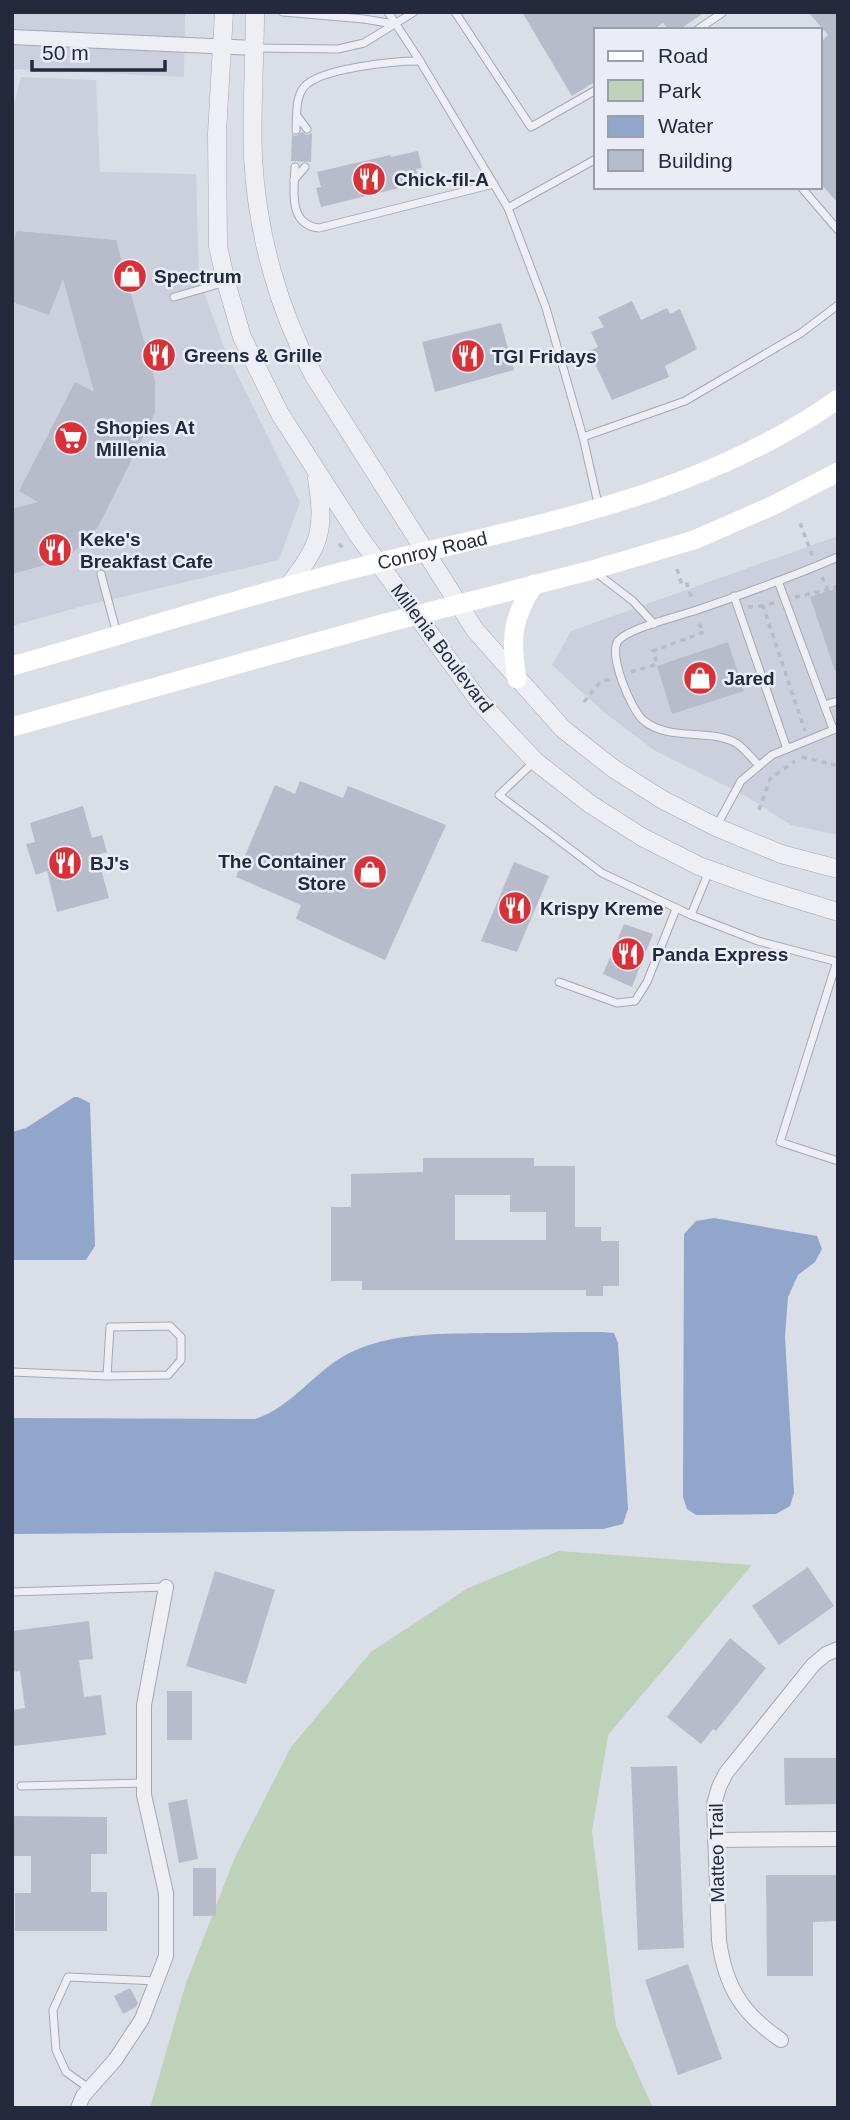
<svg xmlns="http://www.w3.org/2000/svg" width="850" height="2120" font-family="Helvetica,sans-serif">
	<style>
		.built { fill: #ccd0dc }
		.green { fill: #bed2ba }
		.water { fill: #91a6cb }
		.building { fill: #b7bcca; fill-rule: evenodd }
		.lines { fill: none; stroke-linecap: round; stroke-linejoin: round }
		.service-casing { stroke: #a3a8b4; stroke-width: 9 }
		.minor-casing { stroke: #a3a8b4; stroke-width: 16 }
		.tertiary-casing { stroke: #a3a8b4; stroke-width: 19 }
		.path { stroke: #b8bcc5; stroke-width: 3.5; stroke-dasharray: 5 5; stroke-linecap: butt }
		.service { stroke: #edeff5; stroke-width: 7 }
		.minor { stroke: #edeff5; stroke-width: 14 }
		.tertiary { stroke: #edeff5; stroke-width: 18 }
		.secondary { stroke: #fff; stroke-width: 19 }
		.labels { text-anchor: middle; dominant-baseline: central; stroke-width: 5; stroke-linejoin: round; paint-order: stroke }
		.poi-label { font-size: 19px; font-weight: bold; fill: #232a3e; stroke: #eaedf5; text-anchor: start }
		.street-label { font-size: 19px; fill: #232a3e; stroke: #eaedf5 }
	</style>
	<rect width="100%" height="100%" fill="#dadee7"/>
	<g class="built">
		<polygon points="12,12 185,12 184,77 12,69"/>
		<polygon points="21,77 96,80 100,172 196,174 199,279 225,350 300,502 279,560 83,606 12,626 12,112"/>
		<polygon points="838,536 838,835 791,825 744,795 654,750 605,713 552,665 571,631"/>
	</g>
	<polygon class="green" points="559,1551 752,1565 608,1735 592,1831 616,2026 653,2108 150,2108 186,1983 235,1857 291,1747 371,1652 468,1588"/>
	<g class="water">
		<polygon points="74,1097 78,1097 90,1103 95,1246 86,1260 12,1260 12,1132 26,1128"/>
		<polygon points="714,1218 817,1236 822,1249 815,1262 798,1275 788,1297 785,1337 794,1493 790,1506 776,1514 696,1515 687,1509 683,1497 684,1234 696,1221"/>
		<path d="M 601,1332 L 614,1333 L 618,1343 L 628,1509 L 623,1524 L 603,1529 L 12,1534 L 12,1418 L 255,1419 C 295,1406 317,1366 356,1350 C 398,1332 444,1334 488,1333 C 526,1333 563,1332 601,1332 Z"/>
	</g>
	<g class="building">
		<polygon points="522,12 705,12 679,30 670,30 663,23 652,30 596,30 596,81 572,96"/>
		<polygon points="808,12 838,12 838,203 820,183 820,43 828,35"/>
		<polygon points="302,132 307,135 312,133 311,162 291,161 292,134 296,136"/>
		<polygon points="418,151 422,168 416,169 420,183 321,207 316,188 321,187 317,172 390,155 391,157"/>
		<polygon points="17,231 116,240 155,381 155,413 98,527 67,559 12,574 12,509 38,502 19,491 75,382 94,392 63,279 49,315 12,302 12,245"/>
		<polygon points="632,301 641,320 667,308 670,314 680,309 697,349 665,366 669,377 612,400 589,351 598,347 591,332 604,327 598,317"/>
		<polygon points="501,323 514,370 435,392 422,342"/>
		<polygon points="838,588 838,671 835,671 810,597"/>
		<polygon points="728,642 744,691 672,714 657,666"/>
		<polygon points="300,781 343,798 348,786 446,825 385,960 296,919 301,905 236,877 275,785 295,794"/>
		<polygon points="83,806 92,838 102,835 107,852 97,855 109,898 57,912 47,871 36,875 26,844 35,842 30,823"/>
		<polygon points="514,862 549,876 517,952 481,941"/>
		<polygon points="624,924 653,934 632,987 603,974"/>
		<path d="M 423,1158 L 534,1158 L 534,1166 L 575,1166 L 575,1227 L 601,1227 L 601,1241 L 619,1241 L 619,1286 L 603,1286 L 603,1296 L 586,1296 L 586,1290 L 362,1290 L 362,1281 L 331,1281 L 331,1207 L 351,1207 L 351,1174 L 423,1172 ZM 455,1195 L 510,1195 L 510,1212 L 546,1212 L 546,1240 L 455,1240 Z"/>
		<polygon points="808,1567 834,1606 779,1645 752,1606"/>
		<polygon points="215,1571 275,1590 246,1684 186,1666"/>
		<polygon points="89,1621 93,1659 79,1660 84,1697 101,1695 106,1735 14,1746 12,1710 25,1708 20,1671 12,1672 12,1631"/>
		<polygon points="730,1638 766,1668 716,1731 713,1729 701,1744 667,1717"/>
		<rect x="167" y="1691" width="25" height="49"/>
		<polygon points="784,1758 838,1758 838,1804 785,1805"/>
		<polygon points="677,1766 684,1948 638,1950 631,1767"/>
		<polygon points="187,1799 198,1859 179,1863 168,1803"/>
		<polygon points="13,1816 107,1817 107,1854 91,1854 91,1892 107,1892 107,1931 15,1931 15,1893 31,1893 31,1856 12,1856"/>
		<rect x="193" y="1868" width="23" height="48"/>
		<polygon points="766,1875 838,1875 838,1921 813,1922 813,1976 767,1976"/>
		<polygon points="688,1964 722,2059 678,2075 645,1980"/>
		<polygon points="130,1988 138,2003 136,2007 123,2014 114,1996"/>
	</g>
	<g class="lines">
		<g class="service-casing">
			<g id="service">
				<polyline points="283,12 364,19 394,24"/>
				<polyline points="388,12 420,61 508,208 546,308 583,437 599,508"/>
				<polyline points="455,12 531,127 596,90"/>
				<polyline points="697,30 722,13"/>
				<polyline points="256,48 338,49 364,43 414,12"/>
				<polyline points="298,117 307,129"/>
				<path d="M 296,130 C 297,116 295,98 304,87 C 320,68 395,61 420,61"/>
				<path d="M 295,167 C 294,190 288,225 319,228 L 494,184"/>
				<polyline points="294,180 305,167"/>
				<polyline points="801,187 838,230"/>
				<polyline points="508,208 596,159"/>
				<polyline points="174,297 226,282"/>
				<polyline points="583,437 685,401 801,333 838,305"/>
				<polyline points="595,572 633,601 654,624"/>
				<polyline points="101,574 117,634"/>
				<polyline points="778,581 833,729"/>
				<polyline points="734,596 787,749"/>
				<polyline points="824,705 838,701"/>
				<polyline points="535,761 499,795 602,873 691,915 709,871"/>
				<path d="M 759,765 C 752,759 744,748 736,743 C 709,728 669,742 643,720 C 631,709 608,655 618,641 C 628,628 680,616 697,610 C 744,594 792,577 838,557"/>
				<polyline points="716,827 741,781 772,755 838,728"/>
				<polyline points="691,915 758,941 838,962"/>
				<polyline points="837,961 780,1142 838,1161"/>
				<polyline points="559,982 617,1003 635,1001 647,982 676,909"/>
				<polyline points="12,1372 107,1376 168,1375 181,1360 181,1337 170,1326 110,1327 107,1376"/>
				<polyline points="12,1592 165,1587"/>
				<polyline points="21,1786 144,1783"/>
				<polyline points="90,2089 66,2072 56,2050 53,2010 68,1977 157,1981"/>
			</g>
		</g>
		<g class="minor-casing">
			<g id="minor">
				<polyline points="12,37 255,48"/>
				<polyline points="715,1840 838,1839"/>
				<path d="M 781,2040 C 742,2014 725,1986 719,1940 L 714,1804 L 719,1787 L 726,1773 L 813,1665 L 826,1654 L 838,1649"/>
				<polyline points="78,2108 83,2096 115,2060 142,2019 166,1956 166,1893 144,1795 144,1705 166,1587"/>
			</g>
		</g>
		<g class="tertiary-casing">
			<g id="tertiary">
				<polyline points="224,12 217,133 218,246 226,282 242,337 280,414 358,535 479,701 535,761 590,804 642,837 699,866 763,889 838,912"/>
				<path d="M 255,12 C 255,60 251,109 253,157 C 257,233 278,309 314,376 L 475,630 L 563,729 L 614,769 L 663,800 L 716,827 L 781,854 L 838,869"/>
				<path d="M 288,586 C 321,544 325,531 317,478"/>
			</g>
		</g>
		<g class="path">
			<polyline points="800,523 813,557"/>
			<polyline points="339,544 343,548"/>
			<polyline points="677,569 682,585 687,584 692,599"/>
			<polyline points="822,577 828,590 838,586"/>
			<polyline points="795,597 828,590"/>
			<polyline points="774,603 763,606 805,731"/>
			<polyline points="748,607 763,606"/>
			<polyline points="631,672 657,664 653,651 704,632 699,624"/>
			<polyline points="584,702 600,682 610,679"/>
			<polyline points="802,757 835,765 838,770"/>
			<polyline points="759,810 770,779 795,761"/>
		</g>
		<use href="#service" class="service"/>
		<use href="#minor" class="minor"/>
		<use href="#tertiary" class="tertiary"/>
		<g class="secondary">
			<path id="s1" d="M 12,666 C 126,634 238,598 353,569 C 519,527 695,501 838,399"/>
			<path d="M 517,679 C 510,638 512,619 534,584"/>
			<polyline points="12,727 386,623 592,570 694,540 772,506 838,472"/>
		</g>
	</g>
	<defs>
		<g id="restaurant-disc" transform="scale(1.75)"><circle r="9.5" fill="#db3036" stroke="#eaedf5"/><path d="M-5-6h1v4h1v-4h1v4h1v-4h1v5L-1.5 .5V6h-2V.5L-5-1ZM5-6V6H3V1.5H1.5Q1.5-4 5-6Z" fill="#fff"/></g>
		<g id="shop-disc" transform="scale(1.75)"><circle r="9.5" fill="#db3036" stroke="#eaedf5"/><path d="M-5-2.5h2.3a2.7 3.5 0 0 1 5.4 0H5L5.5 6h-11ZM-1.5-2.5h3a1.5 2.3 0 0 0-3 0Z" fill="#fff"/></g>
		<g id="supermarket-disc" transform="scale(1.75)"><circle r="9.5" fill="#db3036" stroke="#eaedf5"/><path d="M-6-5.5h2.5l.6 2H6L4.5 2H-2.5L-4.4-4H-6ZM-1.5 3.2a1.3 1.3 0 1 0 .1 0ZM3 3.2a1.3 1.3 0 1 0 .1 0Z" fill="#fff"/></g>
	</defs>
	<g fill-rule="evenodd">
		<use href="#restaurant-disc" x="369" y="179"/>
		<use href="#shop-disc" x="130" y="276"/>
		<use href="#restaurant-disc" x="159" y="355"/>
		<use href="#restaurant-disc" x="468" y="356"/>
		<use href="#supermarket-disc" x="71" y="438"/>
		<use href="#restaurant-disc" x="55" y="550"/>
		<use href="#shop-disc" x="700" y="678"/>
		<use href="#restaurant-disc" x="65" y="863"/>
		<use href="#shop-disc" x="370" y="872"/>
		<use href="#restaurant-disc" x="515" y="908"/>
		<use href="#restaurant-disc" x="628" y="954"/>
	</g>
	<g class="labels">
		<g class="poi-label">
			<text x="394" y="179">Chick-fil-A</text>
			<text x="154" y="276">Spectrum</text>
			<text x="184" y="355">Greens &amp; Grille</text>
			<text x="492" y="356">TGI Fridays</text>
			<text x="96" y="427">Shopies At<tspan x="96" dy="22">Millenia</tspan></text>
			<text x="80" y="539">Keke's<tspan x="80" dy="22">Breakfast Cafe</tspan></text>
			<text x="724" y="678">Jared</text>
			<text x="346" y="861" text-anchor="end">The Container<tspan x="346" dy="22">Store</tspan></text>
			<text x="90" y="863">BJ's</text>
			<text x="540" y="908">Krispy Kreme</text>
			<text x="652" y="954">Panda Express</text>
		</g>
		<g class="street-label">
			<text stroke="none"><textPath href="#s1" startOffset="436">Conroy Road</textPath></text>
			<text transform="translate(442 648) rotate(53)">Millenia Boulevard</text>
			<text transform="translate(717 1853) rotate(-91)">Matteo Trail</text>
		</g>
	</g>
	<rect width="850" height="2120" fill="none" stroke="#232a3e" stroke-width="28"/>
	<rect x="594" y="28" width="228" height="161" fill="#eaedf5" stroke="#9a9fac" stroke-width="2"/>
	<rect x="608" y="51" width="35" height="10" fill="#ffffff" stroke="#9a9fac" stroke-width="2"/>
	<text x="658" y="63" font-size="21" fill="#232a3e">Road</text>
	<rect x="608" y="80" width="35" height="21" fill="#bed2ba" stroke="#9a9fac" stroke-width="2"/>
	<text x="658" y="98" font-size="21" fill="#232a3e">Park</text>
	<rect x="608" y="116" width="35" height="21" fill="#91a6cb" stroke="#9a9fac" stroke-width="2"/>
	<text x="658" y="133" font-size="21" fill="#232a3e">Water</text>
	<rect x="608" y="150" width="35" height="21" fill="#b7bcca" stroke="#9a9fac" stroke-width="2"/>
	<text x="658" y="168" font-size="21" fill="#232a3e">Building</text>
	<path d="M32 60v10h133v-10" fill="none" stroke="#232a3e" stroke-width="3.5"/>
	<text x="42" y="60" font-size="21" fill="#232a3e" stroke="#eaedf5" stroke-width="5" paint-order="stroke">50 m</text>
</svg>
